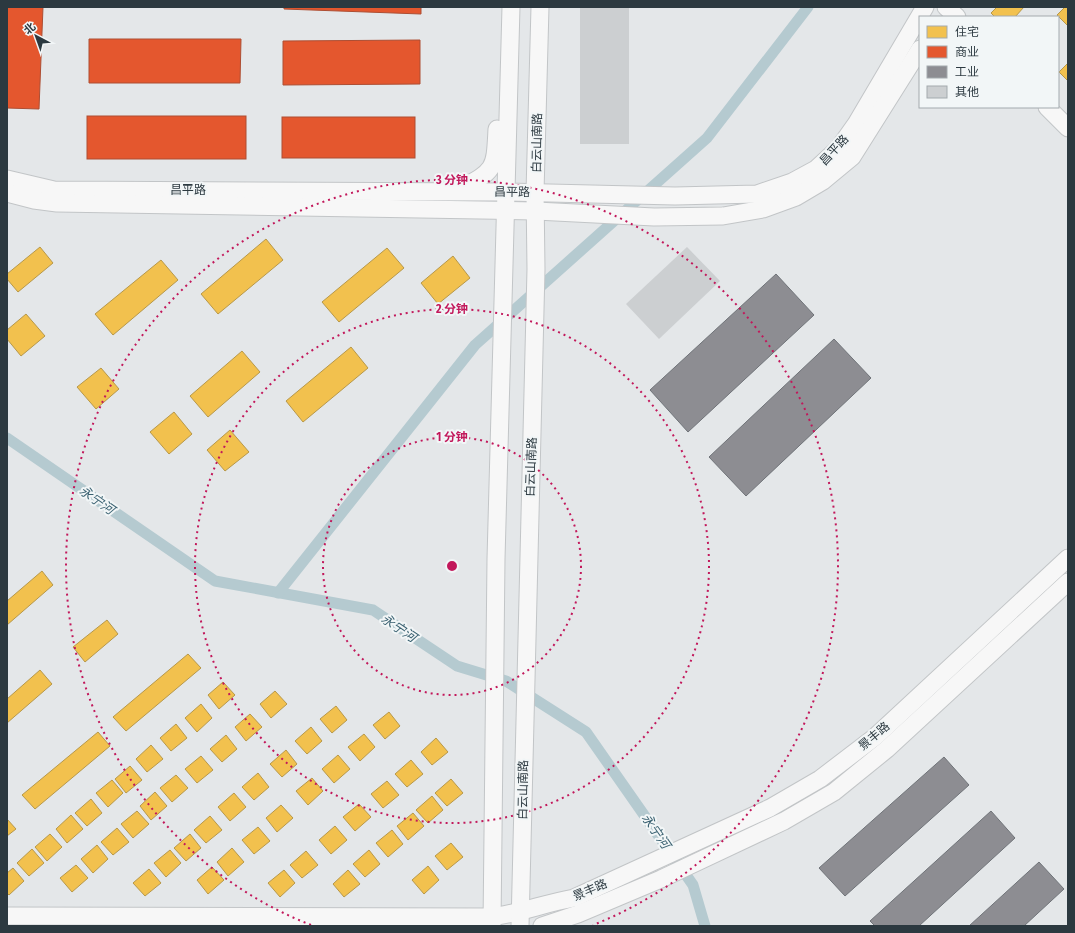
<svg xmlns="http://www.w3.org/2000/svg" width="1075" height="933" font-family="'Fira Sans Condensed','Noto Sans SC',sans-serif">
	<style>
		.homes { fill: #f2c14e; stroke: #b7984a }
		.shops { fill: #e4572e; stroke: #ad4e33 }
		.industry { fill: #8d8d92; stroke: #707479 }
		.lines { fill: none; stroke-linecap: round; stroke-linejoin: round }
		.canal { stroke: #b5cad0; stroke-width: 11 }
		.building { fill: #cccfd1 }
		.secondary-casing { stroke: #c2c5c7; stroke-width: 19 }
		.secondary { stroke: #f7f7f7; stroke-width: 17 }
		.ring { fill: none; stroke: #c2185b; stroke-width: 2; stroke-dasharray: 2 4 }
		.labels { text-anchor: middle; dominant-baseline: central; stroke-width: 4; stroke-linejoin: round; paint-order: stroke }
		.street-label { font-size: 12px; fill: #2c3940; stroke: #f2f6f7 }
		.water-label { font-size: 13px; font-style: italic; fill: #3a6171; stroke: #f2f6f7 }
		.centre { fill: #c2185b; stroke: #f2f6f7; stroke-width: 2 }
		.ring-label { font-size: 12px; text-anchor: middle; font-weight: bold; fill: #c2185b; stroke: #f2f6f7; stroke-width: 4; stroke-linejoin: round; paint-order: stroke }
	</style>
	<rect width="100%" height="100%" fill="#e4e7e9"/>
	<g class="homes">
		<polygon points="997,7 1024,7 1015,17 995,17 991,13"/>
		<polygon points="1065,7 1068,7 1068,26 1057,15"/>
		<polygon points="1068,63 1068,81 1059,72"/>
		<polygon points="266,239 283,260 218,314 201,294"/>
		<polygon points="40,247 53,263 18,292 7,279 7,274"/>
		<polygon points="387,248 404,268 339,322 322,302"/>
		<polygon points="453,256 470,278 438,304 421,283"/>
		<polygon points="161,260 178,280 113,335 95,314"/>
		<polygon points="26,314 45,336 21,356 7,339 7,330"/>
		<polygon points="351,347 368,368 303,422 286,401"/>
		<polygon points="242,351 260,372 208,417 190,396"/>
		<polygon points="101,368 119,389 96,409 77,387"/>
		<polygon points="174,412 192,434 169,454 150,432"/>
		<polygon points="230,430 249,452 225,471 207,450"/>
		<polygon points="42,571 53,585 7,625 7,601"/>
		<polygon points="107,620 118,634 85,662 73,647"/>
		<polygon points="188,654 201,668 126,731 113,717"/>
		<polygon points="40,670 52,684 7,723 7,699"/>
		<polygon points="223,682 235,695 219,709 208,695"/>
		<polygon points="275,691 287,704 271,718 260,704"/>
		<polygon points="201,704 212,718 197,732 185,718"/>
		<polygon points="336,706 347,720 332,733 320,719"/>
		<polygon points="389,712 400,726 385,739 373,725"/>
		<polygon points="250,714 262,727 246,741 235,727"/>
		<polygon points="176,724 187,738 171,751 160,738"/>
		<polygon points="311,727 322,741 307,754 295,741"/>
		<polygon points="98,732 110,746 35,809 22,795"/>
		<polygon points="364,734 375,747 360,761 348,747"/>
		<polygon points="226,735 237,749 222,762 210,749"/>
		<polygon points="436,738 448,752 432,765 421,752"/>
		<polygon points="151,745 163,759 147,772 136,759"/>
		<polygon points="286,750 297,764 282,777 270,764"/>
		<polygon points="338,755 350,769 334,783 322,769"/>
		<polygon points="201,756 213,770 197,783 185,769"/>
		<polygon points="411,760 423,774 407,787 395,774"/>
		<polygon points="130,766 142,780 126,793 115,779"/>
		<polygon points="258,773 269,787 254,800 242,787"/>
		<polygon points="176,775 188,788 172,802 160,788"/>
		<polygon points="312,778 323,791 308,805 296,791"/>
		<polygon points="451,779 463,793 447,806 435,793"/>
		<polygon points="112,780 123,793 108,807 96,793"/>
		<polygon points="387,781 399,795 383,808 371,794"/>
		<polygon points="155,792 167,806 151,820 140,806"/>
		<polygon points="234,793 246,807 230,821 218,807"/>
		<polygon points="432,796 443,810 428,823 416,810"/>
		<polygon points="91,799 102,813 87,826 75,813"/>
		<polygon points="359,804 371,817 355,831 343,817"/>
		<polygon points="281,805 293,818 277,832 266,818"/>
		<polygon points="137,811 149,824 133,838 121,824"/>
		<polygon points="413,813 424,826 408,840 397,826"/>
		<polygon points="71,815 83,829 67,843 56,829"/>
		<polygon points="210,816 222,830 206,843 194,830"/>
		<polygon points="7,819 16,829 7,836"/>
		<polygon points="335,826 347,840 331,854 319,840"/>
		<polygon points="258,827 270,841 254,854 242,840"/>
		<polygon points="117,828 129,842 113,855 101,842"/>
		<polygon points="392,830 403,844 388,857 376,843"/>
		<polygon points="50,834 62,847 47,861 35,847"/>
		<polygon points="190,834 201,848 186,861 174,848"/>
		<polygon points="451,843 463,857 447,870 435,856"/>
		<polygon points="97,845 108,859 93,873 81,859"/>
		<polygon points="232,848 244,862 228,876 217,862"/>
		<polygon points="32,849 44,863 29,876 17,863"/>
		<polygon points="170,850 181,863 166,877 154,863"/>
		<polygon points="369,850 380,864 365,877 353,864"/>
		<polygon points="306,851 318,865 302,878 290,865"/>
		<polygon points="76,865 88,878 72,892 60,878"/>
		<polygon points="428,866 439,880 424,894 412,880"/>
		<polygon points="212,867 224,880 208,894 197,880"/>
		<polygon points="13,868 24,881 9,895 7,893 7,873"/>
		<polygon points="149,869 161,883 145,896 133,883"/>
		<polygon points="284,870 295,883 280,897 268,883"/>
		<polygon points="348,870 360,884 344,897 333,884"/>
	</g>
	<g class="shops">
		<polygon points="7,7 43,7 39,109 7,108"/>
		<polygon points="284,7 421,7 421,14 284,9"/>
		<polygon points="89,39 241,39 240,83 89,83"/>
		<polygon points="420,40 420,84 283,85 283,41"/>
		<rect x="87" y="116" width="159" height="43"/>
		<rect x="282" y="117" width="133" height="41"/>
	</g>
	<g class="industry">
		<polygon points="776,274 814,315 688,432 650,390"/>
		<polygon points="834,339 871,378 746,496 709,457"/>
		<polygon points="944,757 969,785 845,896 819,868"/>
		<polygon points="991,811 1015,838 919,926 875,926 870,921"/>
		<polygon points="1039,862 1064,889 1024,926 969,926"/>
	</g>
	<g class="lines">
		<g class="canal">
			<polyline points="7,438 215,581 373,610 457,666 506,681 586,732 693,885 705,926"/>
			<polyline points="278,593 475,345 707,138 808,7"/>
		</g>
	</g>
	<g class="building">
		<rect x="580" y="7" width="49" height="137"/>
		<polygon points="687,247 720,281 659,339 626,304"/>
	</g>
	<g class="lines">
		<g class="secondary-casing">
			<g id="secondary">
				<polyline points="946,7 957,17"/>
				<polyline points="1047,107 1068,128"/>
				<polyline points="7,179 54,190 506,192 675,196 757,194 792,182 816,169 839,148 856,124 925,7"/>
				<path d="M 459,189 C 496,171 495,168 497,129"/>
				<polyline points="7,193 34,200 57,203 536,211 654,217 723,216 763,209 796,197 823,181 852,157 920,49"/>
				<path d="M 7,916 L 492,917 C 520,913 546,903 574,898 L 770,808 L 820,779 L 875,737 L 1068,558"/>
				<polyline points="492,926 496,559 511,7"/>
				<polyline points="520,926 536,269 535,192 540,7"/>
				<polyline points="542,926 578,914 661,879 784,821 834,792 887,749 1068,582"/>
			</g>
		</g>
		<use href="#secondary" class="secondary"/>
	</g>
	<g class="ring">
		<circle cx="452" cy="566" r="129"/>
		<circle cx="452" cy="566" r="257"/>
		<path d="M311 925A386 386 0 1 1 593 925"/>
	</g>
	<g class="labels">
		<g class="street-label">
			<text transform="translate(537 143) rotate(-89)">白云山南路</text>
			<text transform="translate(834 150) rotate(-47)">昌平路</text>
			<text x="188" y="190">昌平路</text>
			<text transform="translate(512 192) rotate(1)">昌平路</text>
			<text transform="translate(531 467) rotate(-88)">白云山南路</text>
			<text transform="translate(874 736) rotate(-40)">景丰路</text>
			<text transform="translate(523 790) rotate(-89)">白云山南路</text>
			<text transform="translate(590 890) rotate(-23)">景丰路</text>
		</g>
		<g class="water-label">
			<text transform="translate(97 500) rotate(35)">永宁河</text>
			<text transform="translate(399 628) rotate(34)">永宁河</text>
			<text transform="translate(656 831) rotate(55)">永宁河</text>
		</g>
	</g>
	<circle cx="452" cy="566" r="6" class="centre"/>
	<g class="ring-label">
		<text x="452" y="184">3 分钟</text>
		<text x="452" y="313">2 分钟</text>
		<text x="452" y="441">1 分钟</text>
	</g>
	<rect width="1075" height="933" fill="none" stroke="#2c3940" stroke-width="16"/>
	<rect x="919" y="16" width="140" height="92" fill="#f2f6f7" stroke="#a3aaae"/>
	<rect x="927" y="26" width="20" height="12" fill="#f2c14e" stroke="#a3aaae"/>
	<text x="955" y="36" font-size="12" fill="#2c3940">住宅</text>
	<rect x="927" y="46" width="20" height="12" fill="#e4572e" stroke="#a3aaae"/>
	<text x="955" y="56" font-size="12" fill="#2c3940">商业</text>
	<rect x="927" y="66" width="20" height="12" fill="#8d8d92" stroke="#a3aaae"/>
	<text x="955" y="76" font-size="12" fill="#2c3940">工业</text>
	<rect x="927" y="86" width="20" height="12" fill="#cccfd1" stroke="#a3aaae"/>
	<text x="955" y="96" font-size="12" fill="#2c3940">其他</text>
	<g transform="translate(36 36) rotate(319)" stroke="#f2f6f7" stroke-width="3" paint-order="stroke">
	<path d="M0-3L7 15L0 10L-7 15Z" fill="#2c3940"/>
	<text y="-6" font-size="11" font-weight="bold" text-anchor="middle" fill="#2c3940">北</text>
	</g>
</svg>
